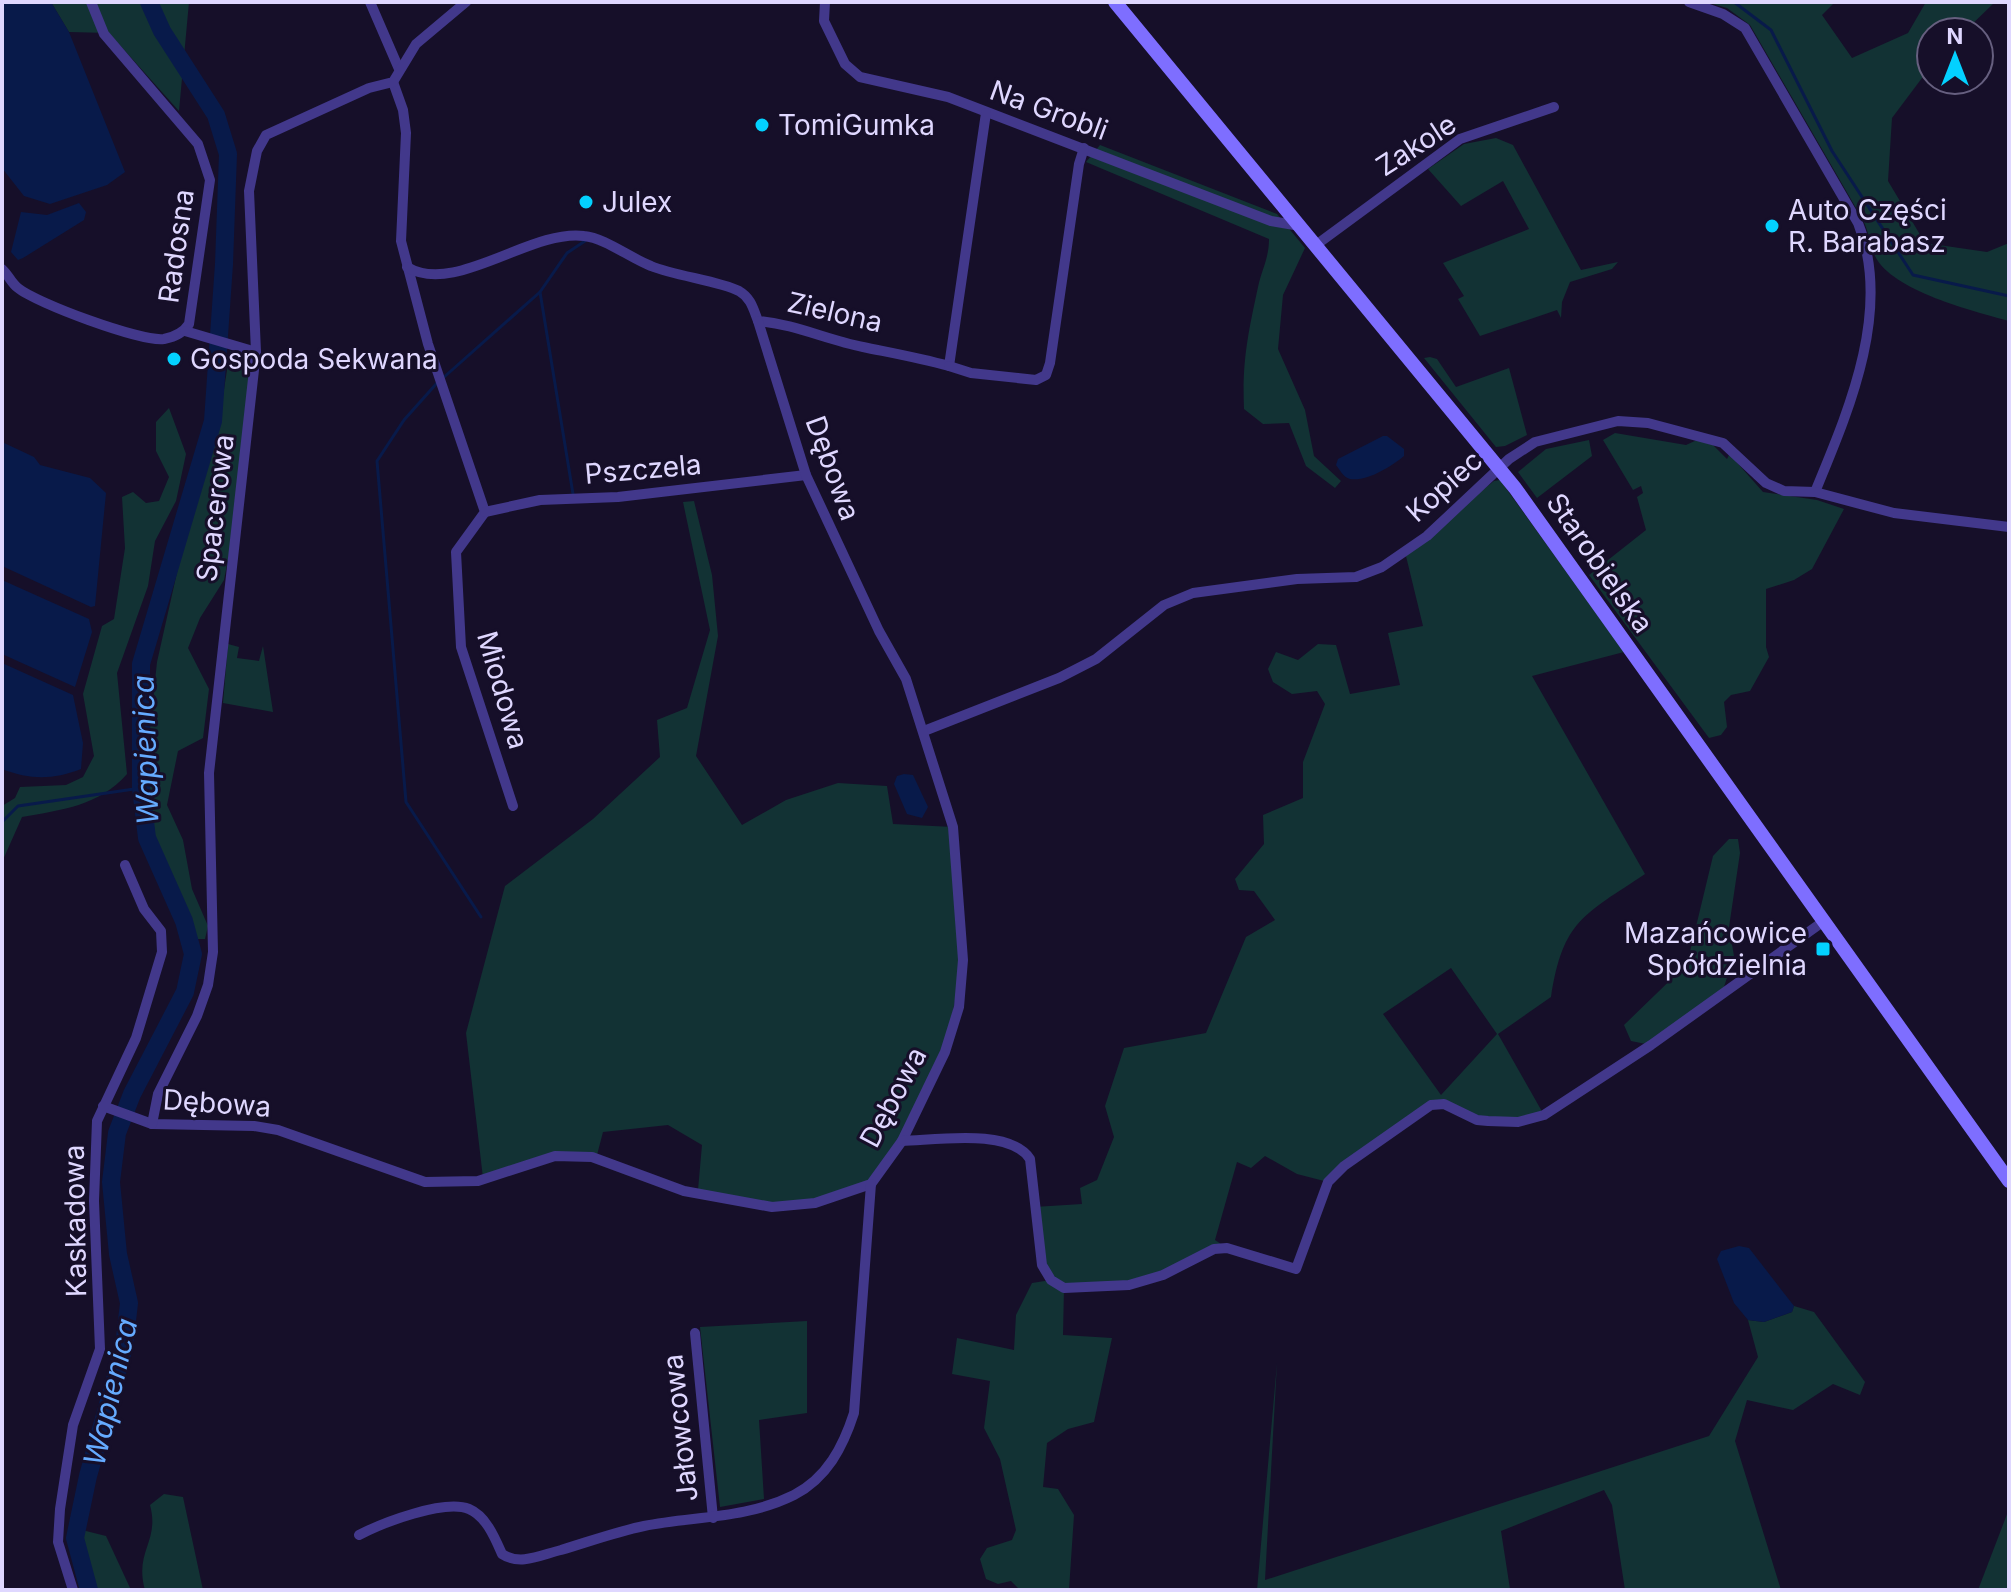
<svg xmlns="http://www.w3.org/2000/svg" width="2011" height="1592" font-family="Inter,sans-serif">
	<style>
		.green { fill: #123234; fill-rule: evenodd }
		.water { fill: #081a4a }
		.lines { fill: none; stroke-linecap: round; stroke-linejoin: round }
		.stream { stroke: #081a4a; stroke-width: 3 }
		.river { stroke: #081a4a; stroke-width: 18 }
		.street { stroke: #42388b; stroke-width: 10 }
		.secondary { stroke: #7e6eff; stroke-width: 14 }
		.poi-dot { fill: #03d1ff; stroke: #160f29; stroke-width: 3 }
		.labels { text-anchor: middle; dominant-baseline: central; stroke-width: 6; stroke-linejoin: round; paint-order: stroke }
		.street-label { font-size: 28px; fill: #dfd7ff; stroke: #160f29 }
		.poi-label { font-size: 28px; fill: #dfd7ff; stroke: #160f29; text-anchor: start }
		.water-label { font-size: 30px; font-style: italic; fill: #65abff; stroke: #160f29 }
	</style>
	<rect width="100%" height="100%" fill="#160f29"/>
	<g class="green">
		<polygon points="51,2 189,2 179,111 109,33 69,32"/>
		<path d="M 1706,2 L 1835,2 L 1822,15 L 1852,58 L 1908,33 L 1926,2 L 1995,2 L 1964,32 L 1931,32 L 1931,66 L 1892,118 L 1888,181 L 1925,243 L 1987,252 L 2009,243 L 2009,321 C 1973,311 1892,291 1875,256 C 1870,246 1869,232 1863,220 L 1750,25 L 1727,8 Z"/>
		<polygon points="1496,138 1513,145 1581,270 1618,262 1612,269 1570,282 1562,302 1561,318 1557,310 1480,336 1458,299 1464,296 1443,263 1529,229 1503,181 1461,206 1428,169 1464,144"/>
		<path d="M 1100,145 L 1277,214 L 1305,248 L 1283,295 L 1278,349 L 1305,410 L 1314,456 L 1341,481 L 1335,488 L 1306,466 L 1289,423 L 1263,424 L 1244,409 C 1242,361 1248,334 1258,287 C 1262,269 1269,258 1269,239 L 1086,162 Z"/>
		<polygon points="230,351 245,355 252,370 238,508 224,580 200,618 188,648 209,689 203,738 178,751 167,805 183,840 192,889 208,926 205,939 195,939 158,853 148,807 150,729 157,662 182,550 217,434"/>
		<polygon points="1430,357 1437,359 1456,387 1509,368 1527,435 1505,446 1496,447 1424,358"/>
		<path d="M 169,408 L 186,454 L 176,501 L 155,541 L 148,586 L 117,673 L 127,774 C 99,806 61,810 22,817 L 2,862 L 2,806 L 15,798 L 20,787 L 66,785 L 83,777 L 94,756 L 83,694 L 102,626 L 114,619 L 125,548 L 122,497 L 133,492 L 146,503 L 159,501 L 169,477 L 156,451 L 156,422 Z"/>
		<polygon points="1615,433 1686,445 1697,440 1713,445 1727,459 1729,455 1732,457 1763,492 1817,500 1844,509 1812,569 1794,580 1766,589 1766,647 1769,657 1750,691 1731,695 1724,702 1727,727 1721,735 1709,738 1589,575 1646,530 1637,497 1643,493 1641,486 1633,490 1603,440"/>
		<polygon points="1589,440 1592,456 1537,498 1518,472 1546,449"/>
		<path d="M 1500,480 L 1624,652 L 1532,676 L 1645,874 C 1584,915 1563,920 1551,997 L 1498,1034 L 1544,1115 L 1488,1121 L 1431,1105 L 1328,1182 L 1297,1174 L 1265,1156 L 1251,1168 L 1237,1162 L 1215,1240 L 1227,1248 L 1129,1285 L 1064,1288 L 1063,1335 L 1112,1338 L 1094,1422 L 1068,1429 L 1047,1443 L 1043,1487 L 1058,1489 L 1074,1515 L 1069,1590 L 1020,1590 L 1011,1581 L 998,1584 L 986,1579 L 980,1559 L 987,1548 L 1012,1540 L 1016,1530 L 1000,1459 L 984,1428 L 990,1381 L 952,1374 L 957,1338 L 1014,1350 L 1016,1315 L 1032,1283 L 1051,1280 L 1042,1265 L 1034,1207 L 1082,1204 L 1080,1188 L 1097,1180 L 1114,1137 L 1105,1106 L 1124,1048 L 1206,1033 L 1246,937 L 1275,920 L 1254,891 L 1239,890 L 1235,879 L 1264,844 L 1263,815 L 1303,798 L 1303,762 L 1325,704 L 1317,691 L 1292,694 L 1273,682 L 1268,669 L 1276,652 L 1298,660 L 1318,644 L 1336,645 L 1350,694 L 1400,685 L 1388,633 L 1423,626 L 1405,552 L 1494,481 ZM 1451,968 L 1497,1034 L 1441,1095 L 1383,1014 Z"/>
		<polygon points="694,501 712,575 718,636 696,756 742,825 786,800 838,783 887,786 893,824 953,827 963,960 945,1052 902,1141 871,1184 814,1200 772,1204 698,1190 702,1145 668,1125 603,1132 597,1155 554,1152 483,1178 466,1033 505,886 593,819 660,757 657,720 687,708 710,630 683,502"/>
		<polygon points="228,644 239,647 237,658 259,661 263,646 273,712 223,703"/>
		<polygon points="1729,839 1738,839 1740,853 1729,927 1734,956 1722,993 1651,1045 1631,1041 1624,1025 1687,964 1713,856"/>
		<polygon points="1794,1306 1814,1312 1865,1382 1860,1395 1833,1384 1793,1410 1747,1400 1735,1441 1781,1590 1625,1590 1612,1505 1604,1490 1501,1531 1510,1589 1257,1590 1277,1363 1265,1580 1709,1436 1758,1357 1748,1320 1764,1322 1792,1312"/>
		<polygon points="807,1321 807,1413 759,1420 764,1499 720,1507 700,1327"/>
		<path d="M 164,1494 L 183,1497 L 203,1590 L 145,1590 C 134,1551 160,1542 150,1505 Z"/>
		<polygon points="2009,1509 2009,1590 1978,1590"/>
		<polygon points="70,1527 106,1536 131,1590 83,1590"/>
	</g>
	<g class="water">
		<polygon points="2,2 51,2 69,32 125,172 107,185 50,204 24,196 2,168"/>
		<polygon points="79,203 86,212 84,220 23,258 18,260 11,252 21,212 47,215"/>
		<path d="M 1383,436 L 1387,436 L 1404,449 L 1404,456 C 1392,466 1367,482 1350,479 C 1343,477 1340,470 1336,465 L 1338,459 Z"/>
		<polygon points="2,442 34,457 40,465 90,478 106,493 95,606 91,607 2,566"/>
		<polygon points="2,580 89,619 92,632 75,687 2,654"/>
		<path d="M 2,663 L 73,695 L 83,743 L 81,769 C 53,780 30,780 2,769 Z"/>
		<polygon points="904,774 913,775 928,807 922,818 907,814 894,784 897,776"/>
		<polygon points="1739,1246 1749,1248 1794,1306 1792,1312 1764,1322 1748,1320 1734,1303 1717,1259 1721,1251"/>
	</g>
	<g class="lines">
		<g class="stream">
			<polyline points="1734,2 1771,30 1832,151 1913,275 2009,296"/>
			<polyline points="540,292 573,494"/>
			<polyline points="443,378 540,292 567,253 585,241"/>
			<polyline points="437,383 404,420 377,461 406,802 481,917"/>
			<polyline points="2,822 18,806 141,788"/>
		</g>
		<polyline class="river" points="89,1590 75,1538 88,1476 124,1347 129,1303 118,1254 111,1182 117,1133 132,1094 185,992 193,954 184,921 147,838 141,788 141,664 213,421 224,264 228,154 216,115 162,31 149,2"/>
		<g class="street">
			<polyline points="370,2 399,69"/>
			<polyline points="825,2 824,21 845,64 860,77 948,97 1271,221 1300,226"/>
			<path d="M 1689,2 L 1723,14 L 1745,28 L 1858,223 C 1893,310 1848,412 1815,492"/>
			<polyline points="393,82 403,110 406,133 401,241 428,344 485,512 456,552 461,647 513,806"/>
			<polyline points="1316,245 1460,139 1554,107"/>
			<path d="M 407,267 C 455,296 530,229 584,236 C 605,238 630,258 651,266 C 675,276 720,281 739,291 C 751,298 753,308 758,321 C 795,324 827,340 863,347 C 892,353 920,358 949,366 L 986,113"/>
			<path d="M 2,269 C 8,274 11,283 18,288 C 36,303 141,342 164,339 C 174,337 184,332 189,324 L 210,180 L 198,144 L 104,34 L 91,2"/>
			<polyline points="185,331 256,352"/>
			<polyline points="949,366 971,373 1036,380 1046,375 1050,363 1079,164 1084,148"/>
			<polyline points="485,512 540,500 618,497 806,475"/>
			<polyline points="924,731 1059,678 1096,659 1164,605 1193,593 1297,579 1356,577 1382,567 1427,536 1509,459 1535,442 1618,421 1648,423 1723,443 1766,483 1784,491 1815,492 1894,513 2009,527"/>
			<polyline points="103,1106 152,1124 254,1126 278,1130 425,1182 478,1181 555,1156 592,1157 684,1191 772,1207 815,1203 871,1184 902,1141 945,1052 959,1007 963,960 953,827 906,679 879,631 806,475 758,321"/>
			<polyline points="152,1124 158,1094 197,1016 208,985 213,952 209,773 256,352 249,191 257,151 266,135 369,88 393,82 416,44 466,2"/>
			<path d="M 902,1141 C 937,1140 1010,1128 1030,1159 L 1042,1265 L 1051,1280 L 1064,1288 L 1129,1285 L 1163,1275 L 1214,1249 L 1227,1248 L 1296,1269 L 1328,1182 L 1344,1166 L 1431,1105 L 1444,1104 L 1477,1120 L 1488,1121 L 1518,1122 L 1544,1115 L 1651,1045 L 1824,921"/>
			<polyline points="695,1333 713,1518"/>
			<path d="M 359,1535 C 382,1523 444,1499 469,1509 C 486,1516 495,1538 502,1554 C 520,1566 541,1555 561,1550 C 588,1542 615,1532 644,1526 C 694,1516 746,1519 794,1495 C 827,1478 843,1447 854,1413 L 871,1184"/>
			<polyline points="73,1590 58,1542 60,1509 73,1425 100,1349 94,1201 97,1121 136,1038 162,952 161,931 144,909 125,865"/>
		</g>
		<polyline class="secondary" points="1115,2 1515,488 2009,1181"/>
	</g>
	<g class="poi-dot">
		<circle cx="762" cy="125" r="8"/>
		<circle cx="586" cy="202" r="8"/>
		<circle cx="1772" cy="226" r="8"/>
		<circle cx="174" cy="359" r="8"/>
		<rect x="1815" y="941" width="16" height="16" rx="4"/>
	</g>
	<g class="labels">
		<g class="street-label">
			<text transform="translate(1049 110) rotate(20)">Na Grobli</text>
			<text transform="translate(1416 145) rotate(-33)">Zakole</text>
			<text transform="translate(176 246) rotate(-82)">Radosna</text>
			<text transform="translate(835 312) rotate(13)">Zielona</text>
			<text transform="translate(833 468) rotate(70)">Dębowa</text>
			<text transform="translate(643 469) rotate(-5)">Pszczela</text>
			<text transform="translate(1444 486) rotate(-42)">Kopiec</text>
			<text transform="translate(215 508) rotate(-83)">Spacerowa</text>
			<text transform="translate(1600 563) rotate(55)">Starobielska</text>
			<text transform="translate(503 690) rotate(74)">Miodowa</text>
			<text transform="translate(893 1097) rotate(-62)">Dębowa</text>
			<text transform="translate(217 1103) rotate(4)">Dębowa</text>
			<text transform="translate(75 1221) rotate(-91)">Kaskadowa</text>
			<text transform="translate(680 1428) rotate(-96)">Jałowcowa</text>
		</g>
		<g class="poi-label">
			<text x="778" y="125">TomiGumka</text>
			<text x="602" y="202">Julex</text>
			<text x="1788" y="210">Auto Części<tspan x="1788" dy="32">R. Barabasz</tspan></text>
			<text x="190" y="359">Gospoda Sekwana</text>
			<text x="1807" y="933" text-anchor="end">Mazańcowice<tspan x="1807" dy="32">Spółdzielnia</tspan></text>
		</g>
		<g class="water-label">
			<text transform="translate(145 750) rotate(-92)">Wapienica</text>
			<text transform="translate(110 1392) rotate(-77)">Wapienica</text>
		</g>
	</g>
	<rect width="2011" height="1592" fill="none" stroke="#dfd7ff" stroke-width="8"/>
	<g transform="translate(1955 56)"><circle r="38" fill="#160f29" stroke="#665f7f" stroke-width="2"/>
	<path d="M0-6L14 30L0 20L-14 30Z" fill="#03d1ff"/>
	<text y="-12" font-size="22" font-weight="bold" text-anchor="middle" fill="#dfd7ff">N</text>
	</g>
</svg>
